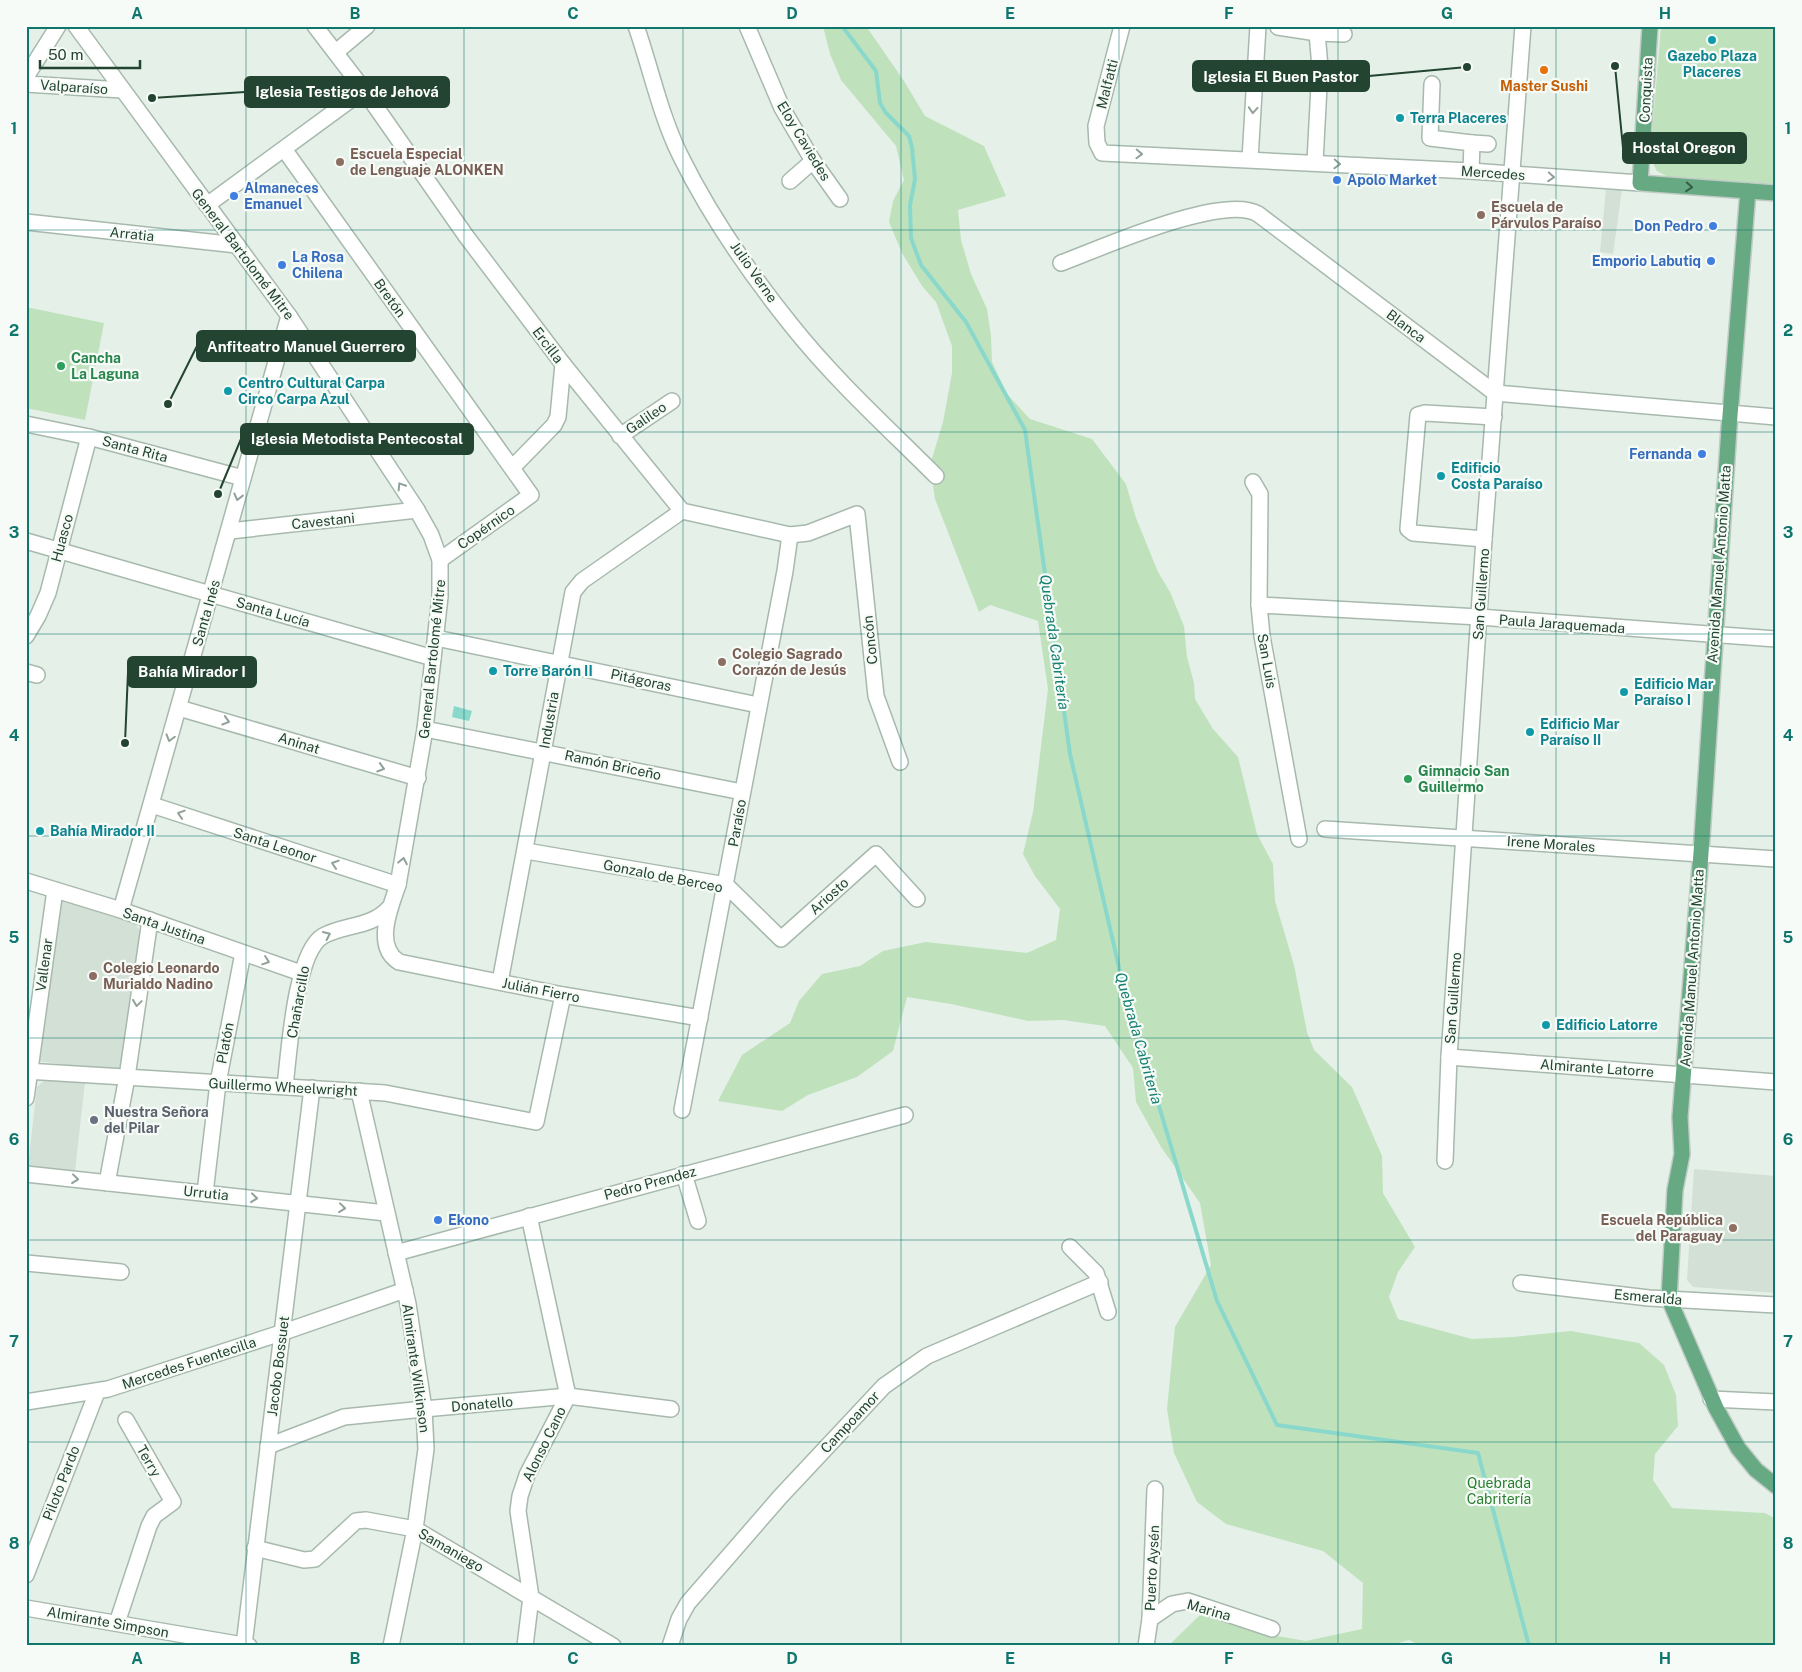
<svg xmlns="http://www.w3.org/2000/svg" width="1802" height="1672" font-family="'Public Sans',sans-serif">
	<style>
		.built { fill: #d3e0d6 }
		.green { fill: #bfe2bd }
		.water { fill: #8ad8cc }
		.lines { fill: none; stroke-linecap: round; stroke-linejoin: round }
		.stream { stroke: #8ad8cc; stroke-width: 4 }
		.minor-casing { stroke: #a7b9ad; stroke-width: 18 }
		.major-casing { stroke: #c1cbc5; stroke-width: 18 }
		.minor { stroke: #fff; stroke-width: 15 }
		.major { stroke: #66a983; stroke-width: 15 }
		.oneway { stroke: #90a298 }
		.oneway2 { stroke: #335d45 }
		.grid { fill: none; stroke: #0f766e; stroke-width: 1; stroke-opacity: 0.55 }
		.culture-dot { fill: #0f9aa8; stroke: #f7fbf7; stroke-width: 2 }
		.food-dot { fill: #e8710a; stroke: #f7fbf7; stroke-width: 2 }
		.education-dot { fill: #8d6e63; stroke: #f7fbf7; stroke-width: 2 }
		.shop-dot { fill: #3f7fe0; stroke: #f7fbf7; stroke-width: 2 }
		.leisure-dot { fill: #2e9e5b; stroke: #f7fbf7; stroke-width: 2 }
		.worship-dot { fill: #6b7280; stroke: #f7fbf7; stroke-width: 2 }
		.labels { text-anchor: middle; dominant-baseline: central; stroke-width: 4.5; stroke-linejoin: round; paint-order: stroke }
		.culture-label { font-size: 14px; font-weight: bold; fill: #0d838f; stroke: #f7fbf7; text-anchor: start }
		.street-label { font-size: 14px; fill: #224430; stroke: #f7fbf7 }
		.food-label { font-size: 14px; font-weight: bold; fill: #c56008; stroke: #f7fbf7 }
		.education-label { font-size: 14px; font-weight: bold; fill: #785e54; stroke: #f7fbf7; text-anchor: start }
		.shop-label { font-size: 14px; font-weight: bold; fill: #366cbe; stroke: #f7fbf7; text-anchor: start }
		.leisure-label { font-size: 14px; font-weight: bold; fill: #27864d; stroke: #f7fbf7; text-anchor: start }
		.worship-label { font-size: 14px; font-weight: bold; fill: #5b616d; stroke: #f7fbf7; text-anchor: start }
		.park-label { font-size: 14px; fill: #287f2e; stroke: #f7fbf7 }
		.water-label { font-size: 15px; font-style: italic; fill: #168071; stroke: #f7fbf7 }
		.leader { fill: none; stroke: #224430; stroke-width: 2 }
		.callout-dot { fill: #224430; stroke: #f7fbf7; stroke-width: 2 }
		.callout { fill: #224430; stroke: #224430; stroke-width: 2 }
		.callout-label { font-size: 15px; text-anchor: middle; font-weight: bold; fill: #fff }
		.neatline { fill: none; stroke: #0f766e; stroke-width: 2 }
		.grid-label { font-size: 16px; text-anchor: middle; font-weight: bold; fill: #0f766e }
	</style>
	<rect width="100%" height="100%" fill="#e5f0e8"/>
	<g class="built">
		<polygon points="1606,188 1622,189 1613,254 1600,252"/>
		<polygon points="59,898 135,924 143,935 123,1073 38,1061"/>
		<polygon points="46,1079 85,1082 75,1171 28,1166 37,1087"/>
		<polygon points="1694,1169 1776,1176 1776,1293 1693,1287 1687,1280"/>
	</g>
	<g class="green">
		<polygon points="823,26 866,26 904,81 925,116 984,146 1006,196 958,210 961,240 971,274 987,309 991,336 992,362 1007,394 1030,419 1092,439 1126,484 1136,518 1158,572 1170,592 1184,626 1187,657 1194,683 1195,699 1213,729 1238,757 1257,834 1273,864 1275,901 1294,965 1307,1032 1314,1050 1352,1087 1382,1156 1383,1193 1415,1247 1398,1272 1389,1297 1398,1319 1472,1339 1513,1337 1571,1331 1639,1343 1664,1365 1676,1395 1678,1426 1655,1454 1653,1480 1672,1508 1765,1513 1776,1519 1776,1646 1421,1646 1409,1640 1387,1646 1168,1646 1200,1615 1259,1633 1306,1641 1362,1629 1363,1583 1323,1551 1226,1524 1197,1502 1174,1453 1167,1409 1175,1327 1211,1265 1200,1203 1161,1147 1136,1102 1133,1068 1105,1026 1063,1020 1028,1021 951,1004 907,997 893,1051 857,1077 808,1095 782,1111 718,1101 742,1055 790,1023 799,1001 822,974 860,966 883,951 926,942 1027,953 1056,940 1060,909 1035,876 1023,854 1033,812 1048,689 1038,621 990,605 979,612 935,499 930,465 943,422 952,373 952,346 936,302 922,286 902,253 889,222 893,201 904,180 896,146 841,80 830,54"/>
		<polygon points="1661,26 1776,26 1776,184 1670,178 1657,171 1650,158"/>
		<polygon points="26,307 104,323 85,420 26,408"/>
	</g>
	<polygon class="water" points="454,706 472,711 469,721 452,717"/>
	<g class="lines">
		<polyline class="stream" points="842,26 876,71 880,103 886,113 909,136 912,148 915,179 910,205 911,238 921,265 966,322 1025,430 1070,754 1123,985 1217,1301 1277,1425 1478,1453 1529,1646"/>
		<g class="minor-casing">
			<g id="minor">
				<path d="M 76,26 L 289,316 L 417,510 L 431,535 L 440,560 L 440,597 L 425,729 L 398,885 C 391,906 373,946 399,962 L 563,995 L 700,1018"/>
				<polyline points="315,26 364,90 466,236 563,364 682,511 790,535 808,533 857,514 876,696 900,762"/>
				<path d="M 636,26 C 651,69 660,114 680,155 C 709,214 751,275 792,326 C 835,380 887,427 936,476"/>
				<polyline points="747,26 782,108 813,161 840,199"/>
				<polyline points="1122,26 1096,126 1097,143 1102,153 1471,171 1640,183"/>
				<polyline points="1278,27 1317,33 1320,67 1315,162"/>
				<polyline points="1317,33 1344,34"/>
				<polyline points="336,52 367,26"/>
				<polyline points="26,77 58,26"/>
				<polyline points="26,84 122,90"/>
				<polyline points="1432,84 1430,138 1472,143 1471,171"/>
				<polyline points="1472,143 1488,144"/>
				<polyline points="284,149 531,495 440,560"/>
				<polyline points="1250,159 1258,26"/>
				<polyline points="790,181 813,161"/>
				<polyline points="207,205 364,90"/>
				<polyline points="26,222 237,245"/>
				<path d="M 1061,263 C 1099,249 1223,193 1258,214 L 1495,393 L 1776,417"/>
				<polyline points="26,424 89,437 243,478"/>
				<polyline points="620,436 672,401"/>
				<polyline points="512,468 554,425 558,417 563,364"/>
				<polyline points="1253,482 1260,494 1259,605 1262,636 1299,839"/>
				<polyline points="230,531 417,510"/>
				<polyline points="1484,539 1413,533 1408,529 1418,415 1425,413 1494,417"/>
				<polyline points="26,541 433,658"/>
				<polyline points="1259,605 1479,617 1776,639"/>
				<polyline points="26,636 38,616 48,593 89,437"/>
				<polyline points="436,638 758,705"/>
				<polyline points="26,672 37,675"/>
				<polyline points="179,708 418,778"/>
				<polyline points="425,729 742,792"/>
				<polyline points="152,805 398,885"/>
				<polyline points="1325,829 1776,859"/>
				<polyline points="526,851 726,885 781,939 876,854 917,899"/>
				<polyline points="26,881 121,910 301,973"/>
				<polyline points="121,910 289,316"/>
				<polyline points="500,982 573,592 582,581 682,511"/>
				<polyline points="1449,1057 1776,1082"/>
				<polyline points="26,1071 385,1093 536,1122 563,995"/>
				<path d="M 285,1086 C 289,1054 295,952 323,936 C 345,924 371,928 389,908"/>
				<polyline points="359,1091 408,1304 424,1409 426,1449 415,1529 391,1646"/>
				<polyline points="26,1098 55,890"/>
				<polyline points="682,1110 785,571 790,535"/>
				<polyline points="1445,1161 1449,1057 1484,539 1523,26"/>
				<polyline points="26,1174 386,1213"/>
				<polyline points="684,1174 698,1221"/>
				<polyline points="107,1183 127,1077 150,920"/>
				<polyline points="205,1193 218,1083 243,953"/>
				<polyline points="1070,1247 1096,1273 1108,1312"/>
				<polyline points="396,1253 905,1115"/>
				<polyline points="26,1263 121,1272"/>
				<polyline points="1521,1283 1649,1298 1776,1305"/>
				<polyline points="1711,1399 1776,1402"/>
				<polyline points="26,1402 108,1389 281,1333 405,1290"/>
				<polyline points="268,1446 344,1417 424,1409 568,1396 671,1409"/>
				<polyline points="255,1548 304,1560 315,1559 356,1521 366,1520 415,1529 613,1646"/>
				<polyline points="26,1575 97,1392"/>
				<polyline points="26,1608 249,1646"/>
				<polyline points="1150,1619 1172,1604 1188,1601 1272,1629"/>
				<polyline points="117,1623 149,1526 154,1516 173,1502 126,1420"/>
				<polyline points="244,1645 312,1088"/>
				<polyline points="525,1646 531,1597 518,1511 520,1496 527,1475 568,1396 529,1216"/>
				<polyline points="670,1646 679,1619 688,1603 780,1497 884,1386 927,1356 1100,1282"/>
				<polyline points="1146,1646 1150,1619 1155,1489"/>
			</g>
		</g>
		<g class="major-casing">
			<g id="major">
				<polyline points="1650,26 1640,183 1776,193"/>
				<polyline points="1748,191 1729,428 1701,853 1680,1117 1682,1154 1675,1190 1669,1299 1716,1408 1738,1448 1756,1470 1776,1486"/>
			</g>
		</g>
		<use href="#minor" class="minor"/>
		<use href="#major" class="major"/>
	</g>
	<defs><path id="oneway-chevron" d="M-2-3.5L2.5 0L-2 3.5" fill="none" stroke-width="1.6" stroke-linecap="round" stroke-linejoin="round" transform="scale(1.25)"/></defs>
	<g class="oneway">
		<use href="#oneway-chevron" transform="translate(1253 110) rotate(94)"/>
		<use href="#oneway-chevron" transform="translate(1139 154) rotate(2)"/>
		<use href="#oneway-chevron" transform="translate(1337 164) rotate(3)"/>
		<use href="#oneway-chevron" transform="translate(1551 177) rotate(4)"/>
		<use href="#oneway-chevron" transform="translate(401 486) rotate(-122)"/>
		<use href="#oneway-chevron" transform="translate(238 497) rotate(104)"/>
		<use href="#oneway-chevron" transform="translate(226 721) rotate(17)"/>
		<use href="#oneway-chevron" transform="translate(170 738) rotate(106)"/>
		<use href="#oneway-chevron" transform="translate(381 768) rotate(17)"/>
		<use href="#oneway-chevron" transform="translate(181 814) rotate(-162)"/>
		<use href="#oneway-chevron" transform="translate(403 861) rotate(-79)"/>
		<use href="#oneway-chevron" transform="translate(335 864) rotate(-162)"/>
		<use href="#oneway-chevron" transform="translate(327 935) rotate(-25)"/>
		<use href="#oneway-chevron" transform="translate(266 961) rotate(19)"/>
		<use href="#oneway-chevron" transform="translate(137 1003) rotate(98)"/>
		<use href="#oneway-chevron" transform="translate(75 1179) rotate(6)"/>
		<use href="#oneway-chevron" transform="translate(254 1198) rotate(6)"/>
		<use href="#oneway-chevron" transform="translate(342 1208) rotate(6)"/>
	</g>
	<use class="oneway2" href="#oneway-chevron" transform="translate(1689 187) rotate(4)"/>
	<path class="grid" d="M 246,26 L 246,1646M 464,26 L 464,1646M 683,26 L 683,1646M 901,26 L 901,1646M 1119,26 L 1119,1646M 1338,26 L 1338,1646M 1556,26 L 1556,1646M 26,230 L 1776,230M 26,432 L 1776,432M 26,634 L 1776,634M 26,836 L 1776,836M 26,1038 L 1776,1038M 26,1240 L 1776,1240M 26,1442 L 1776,1442"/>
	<g class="culture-dot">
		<circle cx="1712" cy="40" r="5"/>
		<circle cx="1400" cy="118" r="5"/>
		<circle cx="228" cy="391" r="5"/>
		<circle cx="1441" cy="476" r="5"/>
		<circle cx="493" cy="671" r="5"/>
		<circle cx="1624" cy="692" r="5"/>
		<circle cx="1530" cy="732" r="5"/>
		<circle cx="40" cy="831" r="5"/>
		<circle cx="1546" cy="1025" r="5"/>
	</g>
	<circle class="food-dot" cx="1544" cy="70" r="5"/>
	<g class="education-dot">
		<circle cx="340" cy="162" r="5"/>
		<circle cx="1481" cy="215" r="5"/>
		<circle cx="722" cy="662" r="5"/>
		<circle cx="93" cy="976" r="5"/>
		<circle cx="1733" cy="1228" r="5"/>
	</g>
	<g class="shop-dot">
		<circle cx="1337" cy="180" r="5"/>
		<circle cx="234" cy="196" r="5"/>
		<circle cx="1713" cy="226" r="5"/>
		<circle cx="1711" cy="261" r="5"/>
		<circle cx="282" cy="265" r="5"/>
		<circle cx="1702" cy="454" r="5"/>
		<circle cx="438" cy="1220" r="5"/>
	</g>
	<g class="leisure-dot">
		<circle cx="61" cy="366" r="5"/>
		<circle cx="1408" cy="779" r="5"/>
	</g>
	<circle class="worship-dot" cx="94" cy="1120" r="5"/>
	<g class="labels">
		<g class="culture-label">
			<text x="1712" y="56" text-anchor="middle">Gazebo Plaza<tspan x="1712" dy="16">Placeres</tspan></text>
			<text x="1410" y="118">Terra Placeres</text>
			<text x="238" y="383">Centro Cultural Carpa<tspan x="238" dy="16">Circo Carpa Azul</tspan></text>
			<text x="1451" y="468">Edificio<tspan x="1451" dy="16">Costa Paraíso</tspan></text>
			<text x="503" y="671">Torre Barón II</text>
			<text x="1634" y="684">Edificio Mar<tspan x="1634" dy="16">Paraíso I</tspan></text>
			<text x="1540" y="724">Edificio Mar<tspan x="1540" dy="16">Paraíso II</tspan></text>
			<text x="50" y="831">Bahía Mirador II</text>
			<text x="1556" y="1025">Edificio Latorre</text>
		</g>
		<g class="street-label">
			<text transform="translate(1107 84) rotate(-76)">Malfatti</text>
			<text transform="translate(74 87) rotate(4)">Valparaíso</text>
			<text transform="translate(1646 90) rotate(-87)">Conquista</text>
			<text transform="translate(804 141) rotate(59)">Eloy Caviedes</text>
			<text transform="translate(1493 173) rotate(4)">Mercedes</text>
			<text transform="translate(132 234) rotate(6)">Arratia</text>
			<text transform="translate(243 254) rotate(53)">General Bartolomé Mitre</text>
			<text transform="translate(754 272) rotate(55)">Julio Verne</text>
			<text transform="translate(390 298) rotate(54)">Bretón</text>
			<text transform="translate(1406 326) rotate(37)">Blanca</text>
			<text transform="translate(548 345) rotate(53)">Ercilla</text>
			<text transform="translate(646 418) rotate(-34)">Galileo</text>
			<text transform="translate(135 449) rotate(15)">Santa Rita</text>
			<text transform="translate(323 521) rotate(-6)">Cavestani</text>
			<text transform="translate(486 527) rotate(-35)">Copérnico</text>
			<text transform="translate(62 538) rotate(-75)">Huasco</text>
			<text transform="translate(1719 564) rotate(-86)">Avenida Manuel Antonio Matta</text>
			<text transform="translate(1481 594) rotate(-86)">San Guillermo</text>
			<text transform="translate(273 612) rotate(16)">Santa Lucía</text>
			<text transform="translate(206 613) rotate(-74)">Santa Inés</text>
			<text transform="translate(1562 624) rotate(4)">Paula Jaraquemada</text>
			<text transform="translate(870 640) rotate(-96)">Concón</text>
			<text transform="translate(432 659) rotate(-84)">General Bartolomé Mitre</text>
			<text transform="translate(1267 661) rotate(80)">San Luis</text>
			<text transform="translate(641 680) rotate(12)">Pitágoras</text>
			<text transform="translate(549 720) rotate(-80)">Industria</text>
			<text transform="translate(299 743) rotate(17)">Aninat</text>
			<text transform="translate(613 765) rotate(12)">Ramón Briceño</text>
			<text transform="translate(737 823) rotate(-80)">Paraíso</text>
			<text transform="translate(1551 844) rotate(4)">Irene Morales</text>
			<text transform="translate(275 845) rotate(18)">Santa Leonor</text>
			<text transform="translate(663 876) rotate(11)">Gonzalo de Berceo</text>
			<text transform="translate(829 896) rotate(-42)">Ariosto</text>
			<text transform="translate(164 926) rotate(19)">Santa Justina</text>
			<text transform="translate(44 965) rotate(-82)">Vallenar</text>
			<text transform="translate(1692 968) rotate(-86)">Avenida Manuel Antonio Matta</text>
			<text transform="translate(541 990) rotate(11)">Julián Fierro</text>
			<text transform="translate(1453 998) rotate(-86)">San Guillermo</text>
			<text transform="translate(298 1002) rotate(-80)">Chañarcillo</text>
			<text transform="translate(225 1043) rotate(-79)">Platón</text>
			<text transform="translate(1597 1068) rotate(4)">Almirante Latorre</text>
			<text transform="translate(283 1087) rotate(3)">Guillermo Wheelwright</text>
			<text transform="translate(650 1183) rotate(-15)">Pedro Prendez</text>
			<text transform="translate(206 1193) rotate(6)">Urrutia</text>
			<text transform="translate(1648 1297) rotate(5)">Esmeralda</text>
			<text transform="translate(189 1363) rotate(-18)">Mercedes Fuentecilla</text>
			<text transform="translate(278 1366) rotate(-83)">Jacobo Bossuet</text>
			<text transform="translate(416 1368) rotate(82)">Almirante Wilkinson</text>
			<text transform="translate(482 1404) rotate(-5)">Donatello</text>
			<text transform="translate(850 1422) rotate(-47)">Campoamor</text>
			<text transform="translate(544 1444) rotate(-64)">Alonso Cano</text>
			<text transform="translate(149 1461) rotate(60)">Terry</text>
			<text transform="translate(61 1483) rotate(-69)">Piloto Pardo</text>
			<text transform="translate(451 1550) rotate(30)">Samaniego</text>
			<text transform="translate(1152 1568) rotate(-87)">Puerto Aysén</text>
			<text transform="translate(1209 1610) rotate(16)">Marina</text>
			<text transform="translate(108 1622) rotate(10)">Almirante Simpson</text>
		</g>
		<g class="food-label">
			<text x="1544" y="86">Master Sushi</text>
		</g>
		<g class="education-label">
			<text x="350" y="154">Escuela Especial<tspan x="350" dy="16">de Lenguaje ALONKEN</tspan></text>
			<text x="1491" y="207">Escuela de<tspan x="1491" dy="16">Párvulos Paraíso</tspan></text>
			<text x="732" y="654">Colegio Sagrado<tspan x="732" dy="16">Corazón de Jesús</tspan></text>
			<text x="103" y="968">Colegio Leonardo<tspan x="103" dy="16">Murialdo Nadino</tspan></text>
			<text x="1723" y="1220" text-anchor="end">Escuela República<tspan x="1723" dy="16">del Paraguay</tspan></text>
		</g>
		<g class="shop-label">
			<text x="1347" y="180">Apolo Market</text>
			<text x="244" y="188">Almaneces<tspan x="244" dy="16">Emanuel</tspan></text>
			<text x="1703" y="226" text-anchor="end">Don Pedro</text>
			<text x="292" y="257">La Rosa<tspan x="292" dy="16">Chilena</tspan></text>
			<text x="1701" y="261" text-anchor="end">Emporio Labutiq</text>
			<text x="1692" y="454" text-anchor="end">Fernanda</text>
			<text x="448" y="1220">Ekono</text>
		</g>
		<g class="leisure-label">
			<text x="71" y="358">Cancha<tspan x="71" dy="16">La Laguna</tspan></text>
			<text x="1418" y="771">Gimnacio San<tspan x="1418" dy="16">Guillermo</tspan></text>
		</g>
		<g class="worship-label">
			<text x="104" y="1112">Nuestra Señora<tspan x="104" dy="16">del Pilar</tspan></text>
		</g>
		<g class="park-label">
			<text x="1499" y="1483">Quebrada<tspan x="1499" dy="16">Cabritería</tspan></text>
		</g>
		<g class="water-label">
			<text transform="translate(1055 642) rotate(82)">Quebrada Cabritería</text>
			<text transform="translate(1139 1038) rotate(74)">Quebrada Cabritería</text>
		</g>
	</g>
	<path class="leader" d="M1467 67L1369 76M152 98L245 92M1615 66L1623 148M168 404L197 346M218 494L241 439M125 743L128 672"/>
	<g class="callout-dot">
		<circle cx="1467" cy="67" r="5"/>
		<circle cx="152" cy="98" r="5"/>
		<circle cx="1615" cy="66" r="5"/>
		<circle cx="168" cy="404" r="5"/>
		<circle cx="218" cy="494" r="5"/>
		<circle cx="125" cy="743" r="5"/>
	</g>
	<g class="callout">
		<rect x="1193" y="61" width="176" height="30" rx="5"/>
		<rect x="245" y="77" width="204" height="30" rx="5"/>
		<rect x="1623" y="133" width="123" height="30" rx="5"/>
		<rect x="197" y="331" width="218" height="30" rx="5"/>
		<rect x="241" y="424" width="232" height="30" rx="5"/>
		<rect x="128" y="657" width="128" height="30" rx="5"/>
	</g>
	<g class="callout-label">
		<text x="1281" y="82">Iglesia El Buen Pastor</text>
		<text x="347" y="97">Iglesia Testigos de Jehová</text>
		<text x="1684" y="153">Hostal Oregon</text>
		<text x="306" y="352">Anfiteatro Manuel Guerrero</text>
		<text x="357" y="444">Iglesia Metodista Pentecostal</text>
		<text x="192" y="677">Bahía Mirador I</text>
	</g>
	<rect width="1802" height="1672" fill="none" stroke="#f7fbf7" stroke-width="55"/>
	<path d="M40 60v8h100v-8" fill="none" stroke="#224430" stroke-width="2.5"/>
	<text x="48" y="60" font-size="15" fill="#224430" stroke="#f7fbf7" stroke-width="4" paint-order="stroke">50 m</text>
	<rect x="28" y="28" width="1746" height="1616" class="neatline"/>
	<g class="grid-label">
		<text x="137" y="19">A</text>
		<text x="355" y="19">B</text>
		<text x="573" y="19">C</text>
		<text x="792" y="19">D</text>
		<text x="1010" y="19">E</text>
		<text x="1229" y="19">F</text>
		<text x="1447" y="19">G</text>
		<text x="1665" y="19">H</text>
		<text x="14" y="134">1</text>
		<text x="1788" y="134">1</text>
		<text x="14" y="336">2</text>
		<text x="1788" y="336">2</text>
		<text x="14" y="538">3</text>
		<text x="1788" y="538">3</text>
		<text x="14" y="741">4</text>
		<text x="1788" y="741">4</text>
		<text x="14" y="943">5</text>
		<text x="1788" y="943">5</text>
		<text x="14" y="1145">6</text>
		<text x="1788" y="1145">6</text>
		<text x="14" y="1347">7</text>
		<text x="1788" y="1347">7</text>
		<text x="14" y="1549">8</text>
		<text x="1788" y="1549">8</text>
		<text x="137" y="1664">A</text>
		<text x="355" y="1664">B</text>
		<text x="573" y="1664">C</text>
		<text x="792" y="1664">D</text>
		<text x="1010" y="1664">E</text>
		<text x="1229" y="1664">F</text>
		<text x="1447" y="1664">G</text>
		<text x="1665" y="1664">H</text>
	</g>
</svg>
